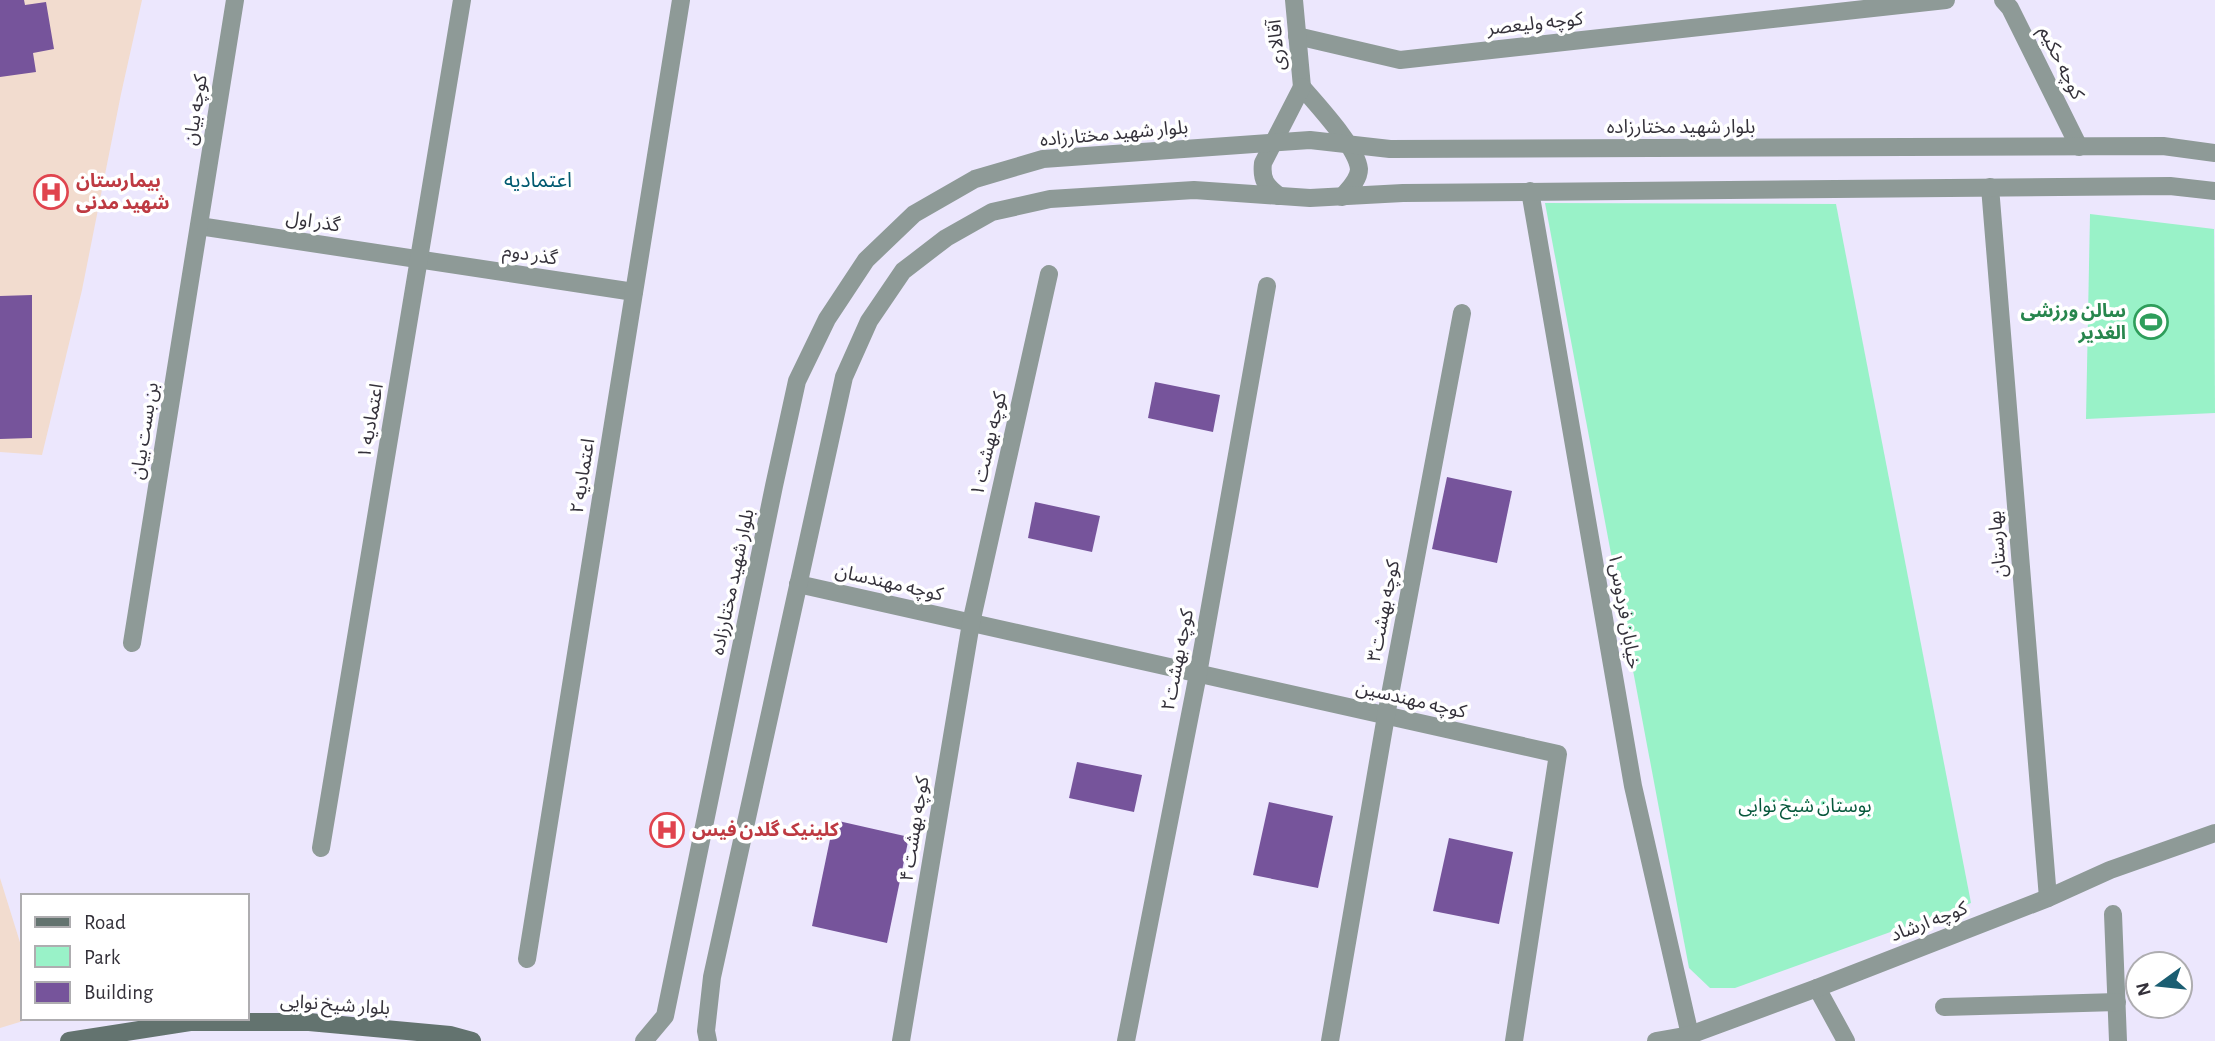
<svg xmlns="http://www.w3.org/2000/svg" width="2215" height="1041" font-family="'Alegreya Sans','Noto Sans Arabic',sans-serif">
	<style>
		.medical { fill: #f2dccf }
		.green { fill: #99f2c8 }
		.building { fill: #76549b }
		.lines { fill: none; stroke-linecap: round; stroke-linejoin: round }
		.minor { stroke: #8e9a97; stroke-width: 18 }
		.tertiary { stroke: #8e9a97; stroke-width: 18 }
		.secondary { stroke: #63736f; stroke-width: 18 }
		.labels { text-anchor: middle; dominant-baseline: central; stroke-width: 7; stroke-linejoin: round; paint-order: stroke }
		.street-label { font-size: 19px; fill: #34313a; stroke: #fff }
		.health-label { font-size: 19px; font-weight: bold; fill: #be3a42; stroke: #fff; text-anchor: start }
		.leisure-label { font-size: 19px; font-weight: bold; fill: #27864d; stroke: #fff; text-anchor: end }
		.park-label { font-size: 19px; fill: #07583c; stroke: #fff }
		.neighbourhood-label { font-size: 21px; fill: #005a70; stroke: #fff }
	</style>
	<rect width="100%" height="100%" fill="#ece7fd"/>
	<g class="medical">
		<polygon points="0,0 142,0 121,94 82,290 42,455 0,452"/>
		<polygon points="0,878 23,952 23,1018 33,1018 0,1028"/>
	</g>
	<g class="green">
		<polygon points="1545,203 1836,204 1971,903 1735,988 1710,988 1689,968"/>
		<polygon points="2090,214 2214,229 2215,413 2086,419"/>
	</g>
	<g class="building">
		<polygon points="0,0 24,0 25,5 46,2 54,49 33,53 36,72 0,77"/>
		<polygon points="32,295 32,438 0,439 0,296"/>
		<polygon points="1155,382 1220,395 1213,432 1148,418"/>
		<polygon points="1447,477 1512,491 1497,563 1432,549"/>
		<polygon points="1035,502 1100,516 1092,552 1028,538"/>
		<polygon points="1077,762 1142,775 1134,812 1069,798"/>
		<polygon points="1269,802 1333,816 1318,888 1253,875"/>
		<polygon points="834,820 909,837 887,943 812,926"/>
		<polygon points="1449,838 1513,852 1499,924 1433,911"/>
	</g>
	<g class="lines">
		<g class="minor">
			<polyline points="2003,0 2010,8 2079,147"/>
			<polyline points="1297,36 1400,60 1946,0"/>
			<polyline points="1990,187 2048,898"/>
			<polyline points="1530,191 1633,786 1690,1035"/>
			<polyline points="199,226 634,292"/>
			<polyline points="798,584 1558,754 1514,1041"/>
			<polyline points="132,643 235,0"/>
			<polyline points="321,848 462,0"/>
			<polyline points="2113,914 2118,1041"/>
			<polyline points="527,959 681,0"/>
			<polyline points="1817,988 1846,1041"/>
			<polyline points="1944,1007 2117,1002"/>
			<polyline points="901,1041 971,623 1049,274"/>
			<polyline points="1126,1041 1198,674 1267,286"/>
			<polyline points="1330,1041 1386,716 1462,313"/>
			<polyline points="1656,1041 1690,1035 1817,988 2048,898 2110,870 2215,833"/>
		</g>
		<g class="tertiary">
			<polyline points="1294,0 1302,87"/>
			<path d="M 1302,87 C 1317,105 1357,147 1359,169 C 1359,180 1349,189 1342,197"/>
			<path d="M 1279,196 C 1266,186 1261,180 1263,163 L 1302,87"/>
			<polyline points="644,1041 665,1016 774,486 797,381 827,319 866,260 914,214 975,179 1043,159 1310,140 1390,149 2163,146 2215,153"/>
			<polyline points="708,1041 706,1031 712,977 844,377 869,321 903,271 946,238 992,212 1050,199 1194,190 1310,198 1403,193 2170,186 2215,191"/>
		</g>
		<polyline class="secondary" points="69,1041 190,1022 309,1022 450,1035 472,1041"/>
	</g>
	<defs>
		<g id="hospital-ring" transform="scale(1.75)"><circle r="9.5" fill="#fff" stroke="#e0444e" stroke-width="1.5"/><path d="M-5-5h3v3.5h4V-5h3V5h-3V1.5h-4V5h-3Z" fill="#e0444e"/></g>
		<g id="stadium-ring" transform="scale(1.75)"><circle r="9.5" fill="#fff" stroke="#2e9e5b" stroke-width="1.5"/><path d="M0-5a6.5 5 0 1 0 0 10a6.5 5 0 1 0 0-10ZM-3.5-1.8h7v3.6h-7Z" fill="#2e9e5b"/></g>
	</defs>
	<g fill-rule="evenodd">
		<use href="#hospital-ring" x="51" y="192"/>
		<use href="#stadium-ring" x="2151" y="322"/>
		<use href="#hospital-ring" x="667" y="830"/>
	</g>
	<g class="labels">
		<g class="street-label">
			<text transform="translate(1535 24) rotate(-6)">کوچه ولیعصر</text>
			<text transform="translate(1277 45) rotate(-95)">آقالاری</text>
			<text transform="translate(2061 63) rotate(64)">کوچه حکیم</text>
			<text transform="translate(196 110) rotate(-81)">کوچه بیان</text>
			<text x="1681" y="127">بلوار شهید مختارزاده</text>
			<text transform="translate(1114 134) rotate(-5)">بلوار شهید مختارزاده</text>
			<text transform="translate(313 222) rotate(9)">گذر اول</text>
			<text transform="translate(530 255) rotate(9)">گذر دوم</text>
			<text transform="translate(371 421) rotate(-80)">اعتمادیه ۱</text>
			<text transform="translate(145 431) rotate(-81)">بن بست بیان</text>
			<text transform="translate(989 444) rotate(-77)">کوچه بهشت ۱</text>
			<text transform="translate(583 476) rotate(-81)">اعتمادیه ۲</text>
			<text transform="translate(1998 544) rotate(-95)">بهارستان</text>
			<text transform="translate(733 582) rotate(-78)">بلوار شهید مختارزاده</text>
			<text transform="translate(889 583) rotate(13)">کوچه مهندسان</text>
			<text transform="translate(1384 611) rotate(-79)">کوچه بهشت۳</text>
			<text transform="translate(1624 611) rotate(80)">خیابان فردوس۱</text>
			<text transform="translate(1178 660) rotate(-79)">کوچه بهشت۲</text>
			<text transform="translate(1411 700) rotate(13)">کوچه مهندسین</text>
			<text transform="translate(915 829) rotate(-81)">کوچه بهشت ۴</text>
			<text transform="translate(1929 922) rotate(-21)">کوچه ارشاد</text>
			<text transform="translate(335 1005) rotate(4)">بلوار شیخ نوایی</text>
		</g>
		<g class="health-label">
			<text x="76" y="181">بیمارستان<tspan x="76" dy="22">شهید مدنی</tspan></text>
			<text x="692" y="830">کلینیک گلدن فیس</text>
		</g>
		<g class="leisure-label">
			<text x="2126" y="311">سالن ورزشی<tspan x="2126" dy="22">الغدیر</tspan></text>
		</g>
		<g class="park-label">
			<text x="1805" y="806">بوستان شیخ نوایی</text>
		</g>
		<g class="neighbourhood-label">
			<text x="538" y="180">اعتمادیه</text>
		</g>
	</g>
	<rect x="21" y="894" width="228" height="126" fill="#ffffff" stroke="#aeadb0" stroke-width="2"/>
	<rect x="35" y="917" width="35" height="10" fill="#63736f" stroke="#aeadb0" stroke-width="2"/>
	<text x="84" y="929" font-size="21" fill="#34313a">Road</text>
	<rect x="35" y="946" width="35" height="21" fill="#99f2c8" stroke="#aeadb0" stroke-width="2"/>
	<text x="84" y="964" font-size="21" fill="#34313a">Park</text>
	<rect x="35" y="982" width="35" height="21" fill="#76549b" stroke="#aeadb0" stroke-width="2"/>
	<text x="84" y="999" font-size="21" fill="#34313a">Building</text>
	<g transform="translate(2159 985) rotate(255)"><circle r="33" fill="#ffffff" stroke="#aeadb0" stroke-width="2"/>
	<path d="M0-5L12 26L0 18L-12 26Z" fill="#1b5e72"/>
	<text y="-10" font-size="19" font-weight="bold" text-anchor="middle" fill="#34313a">N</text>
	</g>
</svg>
